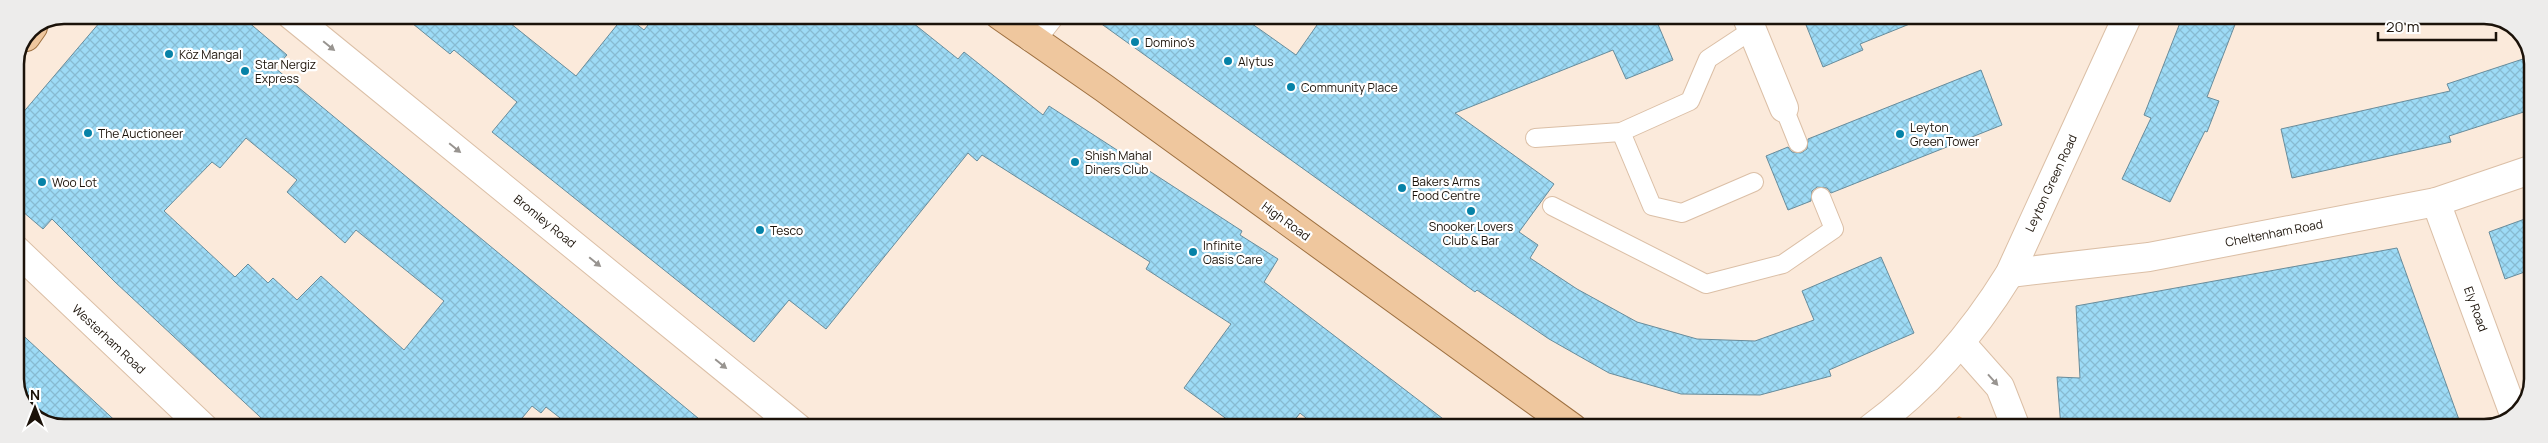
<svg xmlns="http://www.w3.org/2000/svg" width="2548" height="443" font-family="Manrope,sans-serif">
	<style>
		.grass { fill: url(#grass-dots) }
		.building { fill: url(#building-cross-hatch); stroke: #688c9b; fill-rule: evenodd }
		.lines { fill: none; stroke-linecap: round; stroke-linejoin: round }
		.service-casing { stroke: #dbbfa6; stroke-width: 20 }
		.minor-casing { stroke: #dbbfa6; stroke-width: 30 }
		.secondary-casing { stroke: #dbbfa6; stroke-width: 30 }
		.primary-casing { stroke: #9e7040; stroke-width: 30 }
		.service { stroke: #fff; stroke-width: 18 }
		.minor { stroke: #fff; stroke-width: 28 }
		.secondary { stroke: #fff; stroke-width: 28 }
		.primary { stroke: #efc79e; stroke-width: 28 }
		.oneway { fill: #989490 }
		.poi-dot { fill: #0682a7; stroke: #fff; stroke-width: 2 }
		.labels { text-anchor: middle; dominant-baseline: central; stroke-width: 4.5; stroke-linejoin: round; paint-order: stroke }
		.poi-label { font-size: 12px; fill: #1b1209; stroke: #fff; text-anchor: start }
		.street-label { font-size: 12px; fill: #1b1209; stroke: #fff }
		.rim { fill: none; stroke: #1b1209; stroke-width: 2.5 }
	</style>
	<defs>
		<pattern id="grass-dots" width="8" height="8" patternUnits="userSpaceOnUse" patternTransform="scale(1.25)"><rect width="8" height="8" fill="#f9bb7f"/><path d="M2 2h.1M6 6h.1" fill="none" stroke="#d5a06c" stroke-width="1.8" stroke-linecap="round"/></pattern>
		<pattern id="building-cross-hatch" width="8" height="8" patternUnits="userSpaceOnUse" patternTransform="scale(1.25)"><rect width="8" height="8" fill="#9ddbf6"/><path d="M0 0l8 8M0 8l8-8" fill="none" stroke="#87bbd2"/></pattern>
	</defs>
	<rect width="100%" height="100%" fill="#fbeadb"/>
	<polygon class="grass" points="1959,416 1978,428 1942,428"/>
	<g class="building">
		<path d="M 106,15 L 240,15 L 287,55 L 275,68 L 710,428 L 573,428 L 546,407 L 541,413 L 532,406 L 514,428 L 272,428 L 115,282 L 52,219 L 43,229 L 15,205 L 15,122 ZM 246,138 L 297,180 L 287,192 L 345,243 L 356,230 L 444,301 L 404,350 L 321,276 L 297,300 L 273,278 L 268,283 L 248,264 L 235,277 L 164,211 L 212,162 L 220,168 Z"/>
		<polygon points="402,15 500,15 576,76 625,15 644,30 656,15 903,15 958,59 964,52 1043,115 1049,106 1242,231 1240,235 1278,259 1264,282 1455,428 1318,428 1300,413 1289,428 1239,428 1184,388 1231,324 1146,269 1150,262 982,155 977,161 968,153 826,329 789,300 754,342 492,132 517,102 454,50 450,54"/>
		<polygon points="1089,15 1241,16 1296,55 1324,15 1654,15 1673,60 1626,79 1613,50 1455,113 1554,184 1519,232 1538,245 1530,258 1577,289 1637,322 1697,339 1755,341 1814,320 1802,291 1881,257 1914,333 1829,370 1831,376 1760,395 1681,394 1609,373 1549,339 1477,290 1475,292"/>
		<polygon points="1802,15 1926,15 1927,17 1860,44 1863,50 1823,67"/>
		<polygon points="2183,15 2219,15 2236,22 2207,97 2219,101 2207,132 2205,131 2170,202 2122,179 2151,118 2144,115"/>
		<polygon points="2532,56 2533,109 2449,136 2451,142 2292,178 2281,129 2450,91 2447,84"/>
		<polygon points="1981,70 2002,125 1831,193 1827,188 1817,187 1812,191 1811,201 1788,210 1766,156 1788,147 1792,152 1801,153 1807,149 1808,139"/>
		<polygon points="2533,216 2533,269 2505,279 2489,232"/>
		<polygon points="2397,248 2462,428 2061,428 2057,377 2080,378 2076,306"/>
		<polygon points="15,328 68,377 123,428 57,428 29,414 15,386"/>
	</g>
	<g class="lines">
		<g class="service-casing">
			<g id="service">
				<polyline points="1784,108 1798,143"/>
				<polyline points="1621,132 1652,206 1682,213 1754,182"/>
				<polyline points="1535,138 1621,132 1690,101 1708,59 1752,30"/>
				<polyline points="1552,206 1706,284 1783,264 1834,229 1821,197"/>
			</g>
		</g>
		<g class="minor-casing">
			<g id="minor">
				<polyline points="291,15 798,428"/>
				<polyline points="1746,15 1784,108"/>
				<polyline points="1032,38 1050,15"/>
				<polyline points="2436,202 2515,417"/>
				<polyline points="15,249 204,428"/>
				<polyline points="2010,273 2149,257 2436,202 2533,169"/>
			</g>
		</g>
		<g class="secondary-casing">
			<g id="secondary">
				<polyline points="1961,343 2000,387 2016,428"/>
				<path d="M 1871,428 C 1928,386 1973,333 2010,273 L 2128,15"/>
			</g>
		</g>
		<g class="primary-casing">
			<g id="primary">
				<polyline points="999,15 1104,88 1573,428"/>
				<polyline points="26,37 33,27"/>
			</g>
		</g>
		<use href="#service" class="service"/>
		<use href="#minor" class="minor"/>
		<use href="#secondary" class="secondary"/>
		<use href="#primary" class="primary"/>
	</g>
	<defs><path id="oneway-solid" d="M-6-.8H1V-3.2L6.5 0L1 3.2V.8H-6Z" transform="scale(1.25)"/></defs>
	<g class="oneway">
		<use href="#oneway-solid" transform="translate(329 46) rotate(39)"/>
		<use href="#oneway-solid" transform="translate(455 148) rotate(39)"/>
		<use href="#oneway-solid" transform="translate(595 262) rotate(39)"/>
		<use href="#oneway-solid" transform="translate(721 364) rotate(39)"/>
		<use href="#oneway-solid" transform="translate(1993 380) rotate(48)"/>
	</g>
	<g class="poi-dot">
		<circle cx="1135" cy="42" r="5"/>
		<circle cx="169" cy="54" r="5"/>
		<circle cx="1228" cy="61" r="5"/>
		<circle cx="245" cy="71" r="5"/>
		<circle cx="1291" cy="87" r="5"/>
		<circle cx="88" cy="133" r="5"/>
		<circle cx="1900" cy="134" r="5"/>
		<circle cx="1075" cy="162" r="5"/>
		<circle cx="42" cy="182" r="5"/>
		<circle cx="1402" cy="188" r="5"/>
		<circle cx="1471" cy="211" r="5"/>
		<circle cx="760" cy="230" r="5"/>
		<circle cx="1193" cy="252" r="5"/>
	</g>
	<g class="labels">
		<g class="poi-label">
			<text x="1145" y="42">Domino's</text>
			<text x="179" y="54">Köz Mangal</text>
			<text x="1238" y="61">Alytus</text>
			<text x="255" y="64">Star Nergiz<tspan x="255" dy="14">Express</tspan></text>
			<text x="1301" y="87">Community Place</text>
			<text x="1910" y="127">Leyton<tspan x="1910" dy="14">Green Tower</tspan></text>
			<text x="98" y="133">The Auctioneer</text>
			<text x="1085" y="155">Shish Mahal<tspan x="1085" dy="14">Diners Club</tspan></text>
			<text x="1412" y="181">Bakers Arms<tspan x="1412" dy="14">Food Centre</tspan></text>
			<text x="52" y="182">Woo Lot</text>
			<text x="1471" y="226" text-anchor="middle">Snooker Lovers<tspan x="1471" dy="14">Club &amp; Bar</tspan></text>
			<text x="770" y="230">Tesco</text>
			<text x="1203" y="245">Infinite<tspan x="1203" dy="14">Oasis Care</tspan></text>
		</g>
		<g class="street-label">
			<text transform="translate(2051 183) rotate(-65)">Leyton Green Road</text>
			<text transform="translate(545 221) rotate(39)">Bromley Road</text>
			<text transform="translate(1286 221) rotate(36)">High Road</text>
			<text transform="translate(2274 233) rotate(-11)">Cheltenham Road</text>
			<text transform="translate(2476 309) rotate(70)">Ely Road</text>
			<text transform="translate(109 339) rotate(43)">Westerham Road</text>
		</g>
	</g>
	<path d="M0 0H2548V443H0ZM64 24H2484A40 40 0 0 1 2524 64V379A40 40 0 0 1 2484 419H64A40 40 0 0 1 24 379V64A40 40 0 0 1 64 24Z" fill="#edeceb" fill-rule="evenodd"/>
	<path class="rim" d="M64 24H2484A40 40 0 0 1 2524 64V379A40 40 0 0 1 2484 419H64A40 40 0 0 1 24 379V64A40 40 0 0 1 64 24Z"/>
	<g transform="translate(35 408)" stroke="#ffffff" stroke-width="4" paint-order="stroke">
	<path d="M0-4L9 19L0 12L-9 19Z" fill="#1b1209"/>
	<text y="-8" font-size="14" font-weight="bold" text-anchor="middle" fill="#1b1209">N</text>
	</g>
	<path d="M2378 32v8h118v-8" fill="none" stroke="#1b1209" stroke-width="2.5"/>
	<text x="2386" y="32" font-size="15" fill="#1b1209" stroke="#ffffff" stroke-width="4" paint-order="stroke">20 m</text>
</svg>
